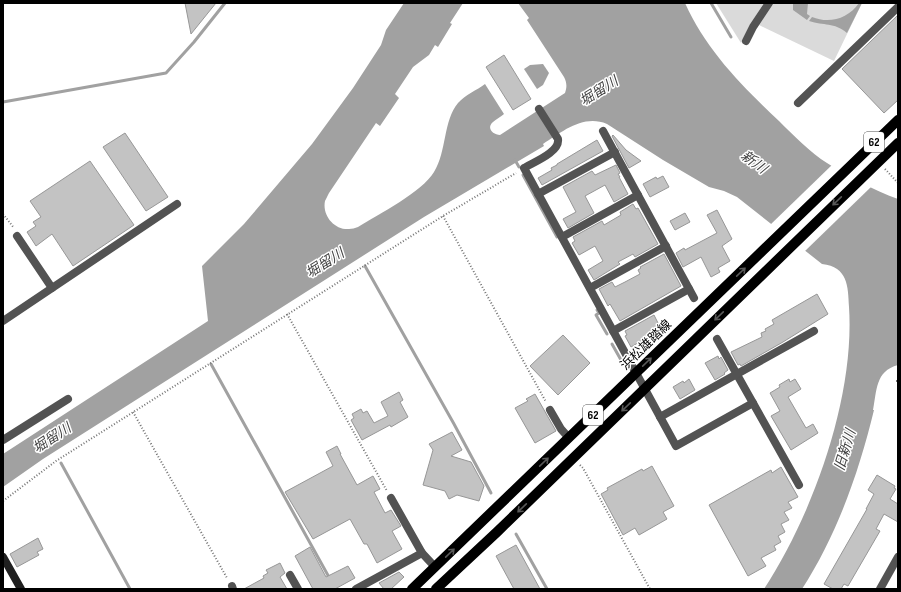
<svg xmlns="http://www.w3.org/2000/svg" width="901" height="592" font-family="'Sofia Sans Condensed','Noto Sans JP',sans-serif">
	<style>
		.green { fill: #dadada }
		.water { fill: #a1a1a1 }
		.pier { fill: #fff }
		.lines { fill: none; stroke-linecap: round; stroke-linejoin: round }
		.stream { stroke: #a1a1a1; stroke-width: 3 }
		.building { fill: #c3c3c3; stroke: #979797 }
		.path { stroke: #757575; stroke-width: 2; stroke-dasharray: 1 2; stroke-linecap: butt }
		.street { stroke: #535353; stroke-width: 8 }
		.secondary { stroke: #202020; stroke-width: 8 }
		.primary { stroke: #000; stroke-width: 10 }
		.oneway { stroke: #595959 }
		.labels { text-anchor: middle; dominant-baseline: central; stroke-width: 3; stroke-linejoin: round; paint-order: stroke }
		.shield { fill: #fff; stroke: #4c4c4c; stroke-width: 1 }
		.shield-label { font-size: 12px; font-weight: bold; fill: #000 }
		.street-label { font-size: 13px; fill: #000; stroke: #fff }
		.water-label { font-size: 14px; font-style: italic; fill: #424242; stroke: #fff }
	</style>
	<rect width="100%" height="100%" fill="#fff"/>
	<g class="green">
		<polygon points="716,3 764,3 750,25 741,43"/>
		<polygon points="774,3 862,3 834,61 759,25"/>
	</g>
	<g class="water">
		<path d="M 404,3 L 463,3 L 450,23 L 452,24 L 438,47 L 435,45 L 429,55 L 413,67 L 395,94 L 399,98 L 380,126 L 376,123 L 329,193 C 328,195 326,199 325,201 C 322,215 334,230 349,229 C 352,229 355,228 358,227 C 379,214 422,192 434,172 C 447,151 443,121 458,103 C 465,95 477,90 485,84 L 504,114 C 501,117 496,119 493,122 C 486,128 493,135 500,135 L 565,93 C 567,87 567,83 564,77 L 527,20 L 529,18 L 518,3 L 685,3 C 706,50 742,86 779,121 C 793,135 811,153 827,163 C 849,177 873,190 898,199 L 898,365 C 875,371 877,391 873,410 L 874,410 C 859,472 837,535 802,589 L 764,589 C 813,514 855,398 849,307 C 848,286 848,267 822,264 L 737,197 L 724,191 L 709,187 L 663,160 L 607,124 C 583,114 562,132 543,144 L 544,146 L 424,217 L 43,459 L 3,487 L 3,454 L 208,321 L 202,266 L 244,224 L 312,144 L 353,88 L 381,45 L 386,30 Z"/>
		<polygon points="793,3 808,3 807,14 810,16 807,20 793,10"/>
		<path d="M 859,3 L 862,3 L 847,33 C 834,22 824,26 809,21 L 812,17 C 829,24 848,19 859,3 Z"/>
		<polygon points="543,64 549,73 543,85 537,89 524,69 530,65"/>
	</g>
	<polygon class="pier" points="833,164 872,186 804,252 770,225"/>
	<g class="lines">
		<g class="stream">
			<polyline points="711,3 731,37"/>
			<polyline points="3,102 166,73 194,42 225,3"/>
			<polyline points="515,160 519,167"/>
			<polyline points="523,175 557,237"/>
			<polyline points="365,266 454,424 491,493"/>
			<polyline points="597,310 599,313 596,315 607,334"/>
			<polyline points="612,344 621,360"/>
			<polyline points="211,364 330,579"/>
			<polyline points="61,463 130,589"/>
			<polyline points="516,534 547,589"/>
		</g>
	</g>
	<g class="building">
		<polygon points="185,3 216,3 191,34"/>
		<polygon points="898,15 898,100 884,113 842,69"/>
		<polygon points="504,55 531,99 513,110 486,67"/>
		<polygon points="125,133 168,197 146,211 103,147"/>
		<polygon points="613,135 626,150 641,161 629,168 612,136"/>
		<polygon points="597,140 603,151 542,185 538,178 552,170 551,168 557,165 557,164"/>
		<polygon points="90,161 134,225 73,266 52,234 36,246 27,232 36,226 33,222 41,217 30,201"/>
		<polygon points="616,165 620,173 618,174 620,177 619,177 628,194 614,202 605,185 585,196 594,213 568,228 563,219 576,212 563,187 592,171 595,175"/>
		<polygon points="663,176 669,187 650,197 643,184 656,177 657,179"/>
		<polygon points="633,204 636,209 638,208 658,244 635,257 633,254 618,262 620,264 594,280 588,270 603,261 595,246 579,255 572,243 575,241 573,237 602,221 604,225 621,215 620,212"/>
		<polygon points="717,210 732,239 722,246 730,261 718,268 720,272 711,277 701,257 683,267 676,253 684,248 685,250 717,233 707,215"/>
		<polygon points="685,213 690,222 675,230 670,221"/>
		<polygon points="664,254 681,286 620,321 610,304 608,306 599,289 612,282 615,287 625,282 640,274 638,270 641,268 640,267"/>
		<polygon points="817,294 828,314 783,342 741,366 740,364 738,365 731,352 762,337 761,333 766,331 765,329 774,324 772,320"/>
		<polygon points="654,315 661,329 631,347 625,336 627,335 625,331"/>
		<polygon points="563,335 590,363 558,395 530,366"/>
		<polygon points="718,356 719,359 721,357 728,370 724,373 725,374 715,380 705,363"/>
		<polygon points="689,379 695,390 680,399 673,387 683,381 684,383"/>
		<polygon points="789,379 790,382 795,379 801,389 788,397 806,428 813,424 818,433 791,450 771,416 780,411 770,393 780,387 779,385"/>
		<polygon points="399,392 403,400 400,402 408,417 391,427 390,425 362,440 351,420 354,418 352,414 361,409 363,413 367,411 374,423 388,416 381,402"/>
		<polygon points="535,394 556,431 535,443 515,408 528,401 526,399"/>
		<polygon points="452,432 462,450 451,456 471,462 484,486 479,501 457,495 449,499 445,491 423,485 433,450 429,444"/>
		<polygon points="337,446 341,454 340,454 357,485 373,476 380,489 374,492 385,513 391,510 401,526 392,531 402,549 377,563 367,544 364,544 350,519 313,539 285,492 333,466 326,452"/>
		<polygon points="652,466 674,506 663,512 667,519 639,535 635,528 623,535 601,494 608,490 607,488 642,469 643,471"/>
		<polygon points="781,467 798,497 788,502 792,508 784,512 789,520 781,524 785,532 778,536 781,542 774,546 776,550 761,558 766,566 748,576 709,505 771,470 772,473"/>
		<polygon points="877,475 895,486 894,488 896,489 890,499 898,504 898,522 884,514 876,529 880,531 848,586 844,584 841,589 833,589 824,584 867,509 866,509 874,494 868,490"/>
		<polygon points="38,538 43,549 37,552 39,555 17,567 10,554"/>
		<polygon points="516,545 540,589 514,589 496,556"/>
		<polygon points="310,547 326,577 348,566 355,578 335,589 313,589 295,556"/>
		<polygon points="280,563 285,573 280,577 287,589 244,589 264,578 263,576 268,573 266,570"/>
		<polygon points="399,572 404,577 391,589 384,589 379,583"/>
	</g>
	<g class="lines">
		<g class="path">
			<polyline points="885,169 898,183"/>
			<polyline points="3,214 14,228"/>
			<polyline points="443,216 546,402"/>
			<polyline points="287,314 387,491"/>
			<polyline points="896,381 898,381"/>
			<polyline points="133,412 227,578"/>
			<polyline points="580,465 583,468 650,589"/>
			<polyline points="3,501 56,461 443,216 516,173"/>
		</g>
		<g class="street">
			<polyline points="746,41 753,27 769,3"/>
			<polyline points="798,103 898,7"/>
			<path d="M 539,109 L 558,139 C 560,152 534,162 524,168 L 676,446 L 753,403"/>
			<polyline points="603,131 694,298"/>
			<polyline points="538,194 615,152"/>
			<polyline points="17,236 52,288"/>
			<polyline points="562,237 638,195"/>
			<polyline points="590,288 666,246"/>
			<polyline points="3,321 177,204"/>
			<polyline points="613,331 689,289"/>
			<polyline points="717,339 799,485"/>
			<polyline points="550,410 561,429 569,438"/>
			<polyline points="660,417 814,331"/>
			<polyline points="3,440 68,399"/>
			<polyline points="391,498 422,553 435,567"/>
			<polyline points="290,575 298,589"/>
			<polyline points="232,586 233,589"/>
			<polyline points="356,589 422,553"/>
			<polyline points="880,589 898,557"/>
		</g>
		<polyline class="secondary" points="3,557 21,589"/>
		<g class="primary">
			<polyline points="412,589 898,120"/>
			<polyline points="436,589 497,532 898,143"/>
		</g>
	</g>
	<defs><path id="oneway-shaft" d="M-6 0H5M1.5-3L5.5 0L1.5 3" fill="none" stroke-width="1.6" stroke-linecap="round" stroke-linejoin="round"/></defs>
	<g class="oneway">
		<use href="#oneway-shaft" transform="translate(837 201) rotate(136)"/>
		<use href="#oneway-shaft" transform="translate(741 272) rotate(-44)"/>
		<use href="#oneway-shaft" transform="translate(719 316) rotate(136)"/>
		<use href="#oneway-shaft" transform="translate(647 362) rotate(-44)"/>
		<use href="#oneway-shaft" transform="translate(626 407) rotate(136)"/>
		<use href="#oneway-shaft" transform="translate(544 462) rotate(-44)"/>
		<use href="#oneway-shaft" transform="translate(522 508) rotate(136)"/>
		<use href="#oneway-shaft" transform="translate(450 553) rotate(-44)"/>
	</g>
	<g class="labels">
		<g class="shield">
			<rect x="864" y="132" width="20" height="20" rx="3"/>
			<rect x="583" y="405" width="20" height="20" rx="3"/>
		</g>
		<g class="shield-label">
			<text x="874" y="142">62</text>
			<text x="593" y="415">62</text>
		</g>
		<g class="street-label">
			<text transform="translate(646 345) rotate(-44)">浜松雄踏線</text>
		</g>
		<g class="water-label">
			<text transform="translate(599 91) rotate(-32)">堀留川</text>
			<text transform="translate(754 162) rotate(36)">新川</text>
			<text transform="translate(325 263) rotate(-32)">堀留川</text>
			<text transform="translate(52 438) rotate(-33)">堀留川</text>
			<text transform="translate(845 450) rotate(-73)">旧新川</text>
		</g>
	</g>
	<rect width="901" height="592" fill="none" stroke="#000000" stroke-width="8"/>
</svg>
